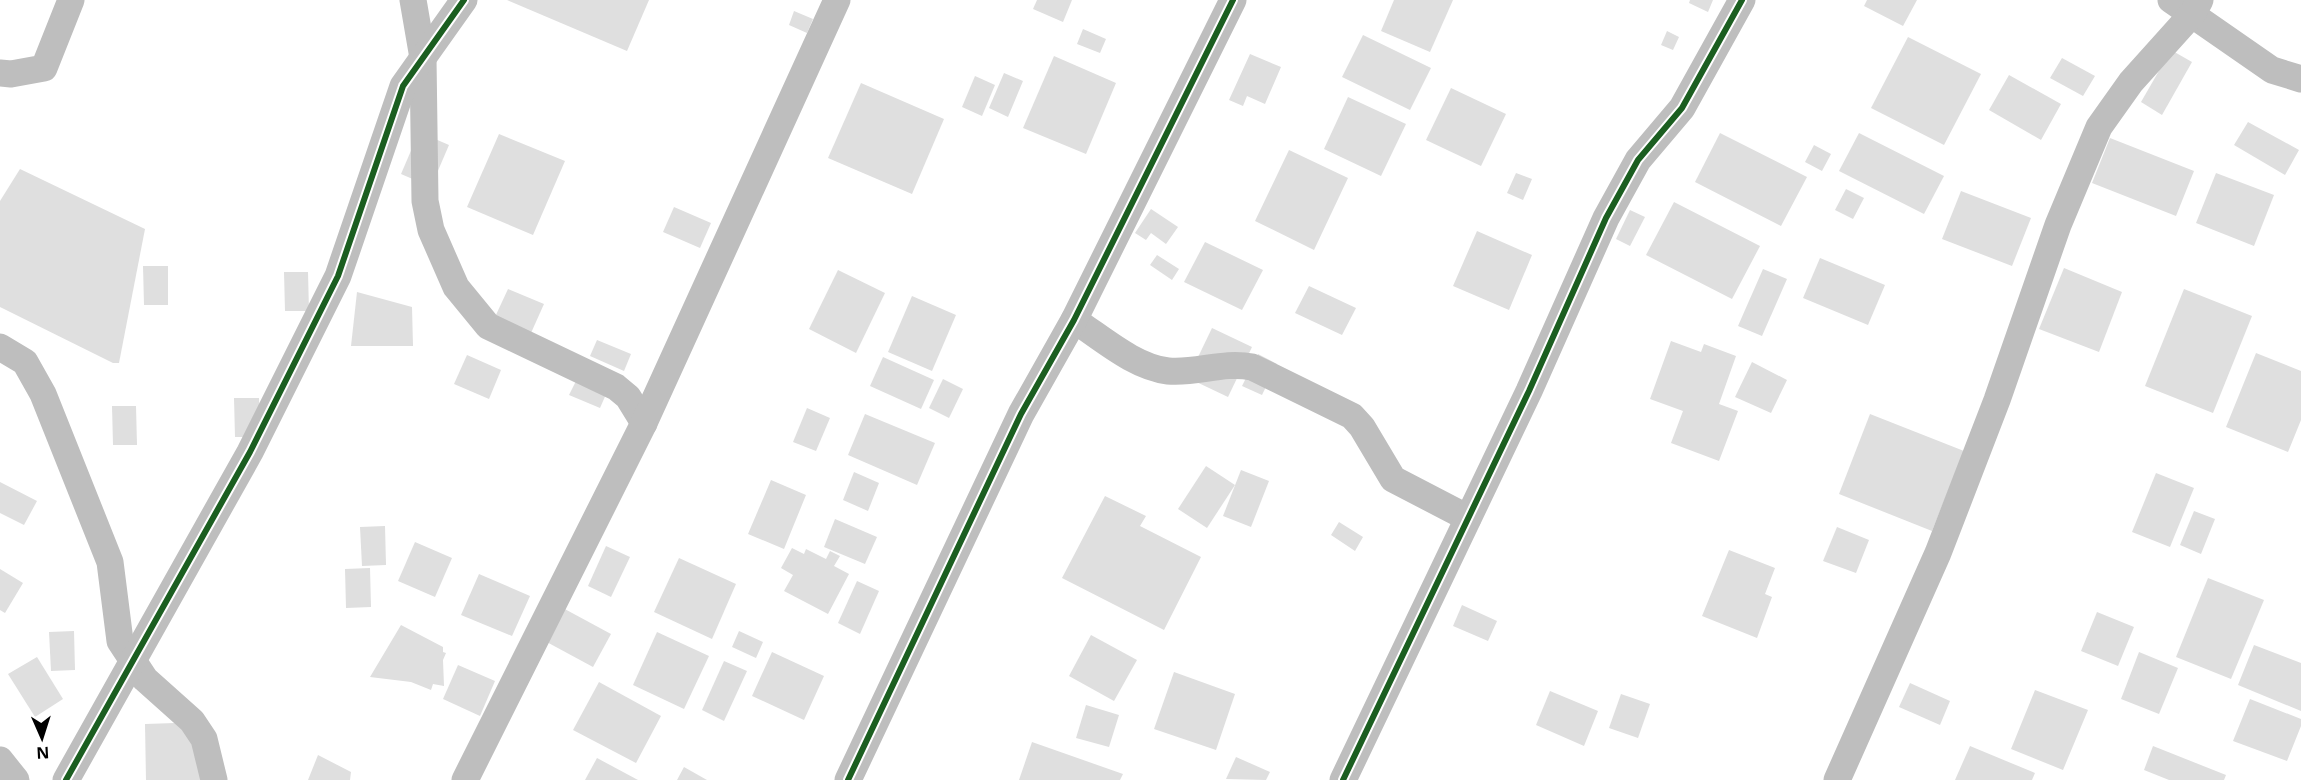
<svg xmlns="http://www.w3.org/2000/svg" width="2301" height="780" font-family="'Open Sans',sans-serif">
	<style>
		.building { fill: #dfdfdf }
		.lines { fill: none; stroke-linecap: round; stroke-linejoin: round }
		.street { stroke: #bebebe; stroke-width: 27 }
		.cycleway-casing { stroke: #fff; stroke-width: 10 }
		.cycleway { stroke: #1b5e20; stroke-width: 6 }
	</style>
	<rect width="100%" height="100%" fill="#fff"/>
	<g class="building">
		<polygon points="507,0 649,0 627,51"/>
		<polygon points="1037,0 1072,0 1063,22 1033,9"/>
		<polygon points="1394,0 1453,0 1430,52 1381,31"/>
		<polygon points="1690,0 1713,0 1708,12 1689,3"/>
		<polygon points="1867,0 1917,0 1903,26 1864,6"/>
		<polygon points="794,11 813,19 807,33 789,25"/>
		<polygon points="1083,29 1106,39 1100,53 1077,44"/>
		<polygon points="1667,31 1679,37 1673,50 1661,45"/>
		<polygon points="1363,35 1431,68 1410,110 1342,77"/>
		<polygon points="1908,37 1981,74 1944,145 1871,108"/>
		<polygon points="2171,50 2192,62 2162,115 2141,102"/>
		<polygon points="1250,54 1281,67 1265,104 1247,96 1243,106 1229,100"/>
		<polygon points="1054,56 1116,83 1086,154 1023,128"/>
		<polygon points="2062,58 2095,76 2083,96 2050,78"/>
		<polygon points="1004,73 1023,81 1008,117 989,108"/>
		<polygon points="2009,75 2061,104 2041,140 1989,110"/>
		<polygon points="975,76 995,85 982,116 962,107"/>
		<polygon points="861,83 944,119 912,194 828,158"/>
		<polygon points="1451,88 1506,114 1481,166 1426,140"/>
		<polygon points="1348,97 1406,124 1381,176 1324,149"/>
		<polygon points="2248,122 2299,150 2285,175 2234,145"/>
		<polygon points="419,132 449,145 431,187 401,174"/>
		<polygon points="1720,133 1807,177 1781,226 1695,182"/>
		<polygon points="1859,133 1944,176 1924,214 1839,171"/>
		<polygon points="499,134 565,161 533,235 467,207"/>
		<polygon points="2110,138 2194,171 2176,216 2092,183"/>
		<polygon points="1814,145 1831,154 1822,171 1805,162"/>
		<polygon points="1289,150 1348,178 1314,250 1255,221"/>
		<polygon points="20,169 145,229 119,363 113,363 0,307 0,201"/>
		<polygon points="1516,173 1532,179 1523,200 1507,193"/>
		<polygon points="2216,173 2274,195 2254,246 2196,223"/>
		<polygon points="1846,189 1864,198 1853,219 1835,210"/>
		<polygon points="1961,191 2031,218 2012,266 1942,239"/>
		<polygon points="1674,202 1760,246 1732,299 1646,255"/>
		<polygon points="674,207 711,223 700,248 663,232"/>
		<polygon points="1151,209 1178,227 1166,244 1151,233 1146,240 1135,233"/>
		<polygon points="1630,210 1645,217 1630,246 1616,239"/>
		<polygon points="1477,231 1532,255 1509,310 1453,286"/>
		<polygon points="1205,242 1263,270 1242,310 1184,282"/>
		<polygon points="1157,255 1179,269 1172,280 1150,265"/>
		<polygon points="1820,258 1885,285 1868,325 1803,298"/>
		<polygon points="143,266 168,266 168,305 144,305"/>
		<polygon points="2064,268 2122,292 2099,352 2039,329"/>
		<polygon points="1763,269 1787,279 1762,336 1738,326"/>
		<polygon points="838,270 885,293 856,353 809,329"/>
		<polygon points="284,272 308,272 309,311 285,311"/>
		<polygon points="1309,286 1356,308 1342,335 1295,313"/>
		<polygon points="508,289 544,304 531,333 495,317"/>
		<polygon points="2184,289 2252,316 2213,413 2145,386"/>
		<polygon points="357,292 412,307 413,346 351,346"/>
		<polygon points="912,296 956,315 932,371 888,352"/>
		<polygon points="1212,328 1252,347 1228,397 1188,378"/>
		<polygon points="597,340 631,354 624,371 590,356"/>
		<polygon points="1671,341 1701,352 1704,344 1736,356 1719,404 1738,411 1719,461 1671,443 1683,411 1650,399"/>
		<polygon points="2256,353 2301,371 2301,420 2288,452 2226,427"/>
		<polygon points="1258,354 1277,364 1262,395 1242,386"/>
		<polygon points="467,355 501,370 489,399 454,384"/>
		<polygon points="883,357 934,380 921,409 870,386"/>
		<polygon points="1752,362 1787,380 1771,413 1735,397"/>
		<polygon points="577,379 607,392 600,408 569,395"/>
		<polygon points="943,379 963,389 949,418 929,408"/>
		<polygon points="234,398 259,398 260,437 235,437"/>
		<polygon points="112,406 136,406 137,445 113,445"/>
		<polygon points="807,408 830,418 816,451 793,442"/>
		<polygon points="865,414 935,443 917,485 848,455"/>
		<polygon points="1870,414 1964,451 1932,531 1839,494"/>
		<polygon points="1206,466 1235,485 1207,528 1178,509"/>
		<polygon points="1241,470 1269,481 1251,527 1223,516"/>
		<polygon points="854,472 879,483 868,511 843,500"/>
		<polygon points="2156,473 2194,488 2170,547 2132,532"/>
		<polygon points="771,480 806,495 784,549 748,534"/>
		<polygon points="0,482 37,501 24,525 0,513"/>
		<polygon points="1105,496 1146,516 1140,526 1201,557 1164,630 1062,578"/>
		<polygon points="2194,511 2215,519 2201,554 2180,545"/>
		<polygon points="835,519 877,537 865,564 824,547"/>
		<polygon points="1339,522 1363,537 1355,551 1331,535"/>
		<polygon points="385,526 386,565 362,566 360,527"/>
		<polygon points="1837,527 1869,540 1856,573 1823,561"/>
		<polygon points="415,542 452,558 435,597 398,581"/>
		<polygon points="606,546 630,557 611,597 588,586"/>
		<polygon points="792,548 804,554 806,549 826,559 830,551 840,556 834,566 849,574 828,614 784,591 793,575 781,568"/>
		<polygon points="1729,550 1775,568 1765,594 1772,597 1757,638 1702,616"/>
		<polygon points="679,558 736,584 712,639 654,612"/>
		<polygon points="370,568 371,607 346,608 345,569"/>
		<polygon points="0,569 23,583 5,613 0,610"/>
		<polygon points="479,574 530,596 512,636 461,615"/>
		<polygon points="2208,578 2264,600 2231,679 2176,657"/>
		<polygon points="857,581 879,591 860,634 838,623"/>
		<polygon points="1462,605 1497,621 1488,641 1453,626"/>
		<polygon points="561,607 611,634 593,667 543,640"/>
		<polygon points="2097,612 2134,627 2118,666 2081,651"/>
		<polygon points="401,625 443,647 443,652 446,653 443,660 444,686 433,684 431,690 411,682 370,677"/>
		<polygon points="74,631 75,670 51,671 49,632"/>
		<polygon points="739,631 763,642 756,658 732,647"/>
		<polygon points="657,632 709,656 684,709 633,685"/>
		<polygon points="1091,635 1137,660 1114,701 1069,676"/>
		<polygon points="2254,645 2301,663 2301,711 2238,685"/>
		<polygon points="772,652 824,676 804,720 752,696"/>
		<polygon points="2139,652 2178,668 2159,714 2121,699"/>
		<polygon points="37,657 63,699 35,717 8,674"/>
		<polygon points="724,661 747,671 724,721 702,710"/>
		<polygon points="458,665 495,681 480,716 443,699"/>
		<polygon points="1174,672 1235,694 1216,750 1154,729"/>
		<polygon points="599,682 661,716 636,763 573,730"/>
		<polygon points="1910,683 1950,701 1940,725 1899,707"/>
		<polygon points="2035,690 2088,710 2063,770 2011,749"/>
		<polygon points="1550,691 1598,711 1584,746 1536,725"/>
		<polygon points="1621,694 1650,704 1638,738 1609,728"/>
		<polygon points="2250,699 2301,719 2301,726 2287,761 2233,741"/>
		<polygon points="1086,705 1119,715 1109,747 1076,738"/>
		<polygon points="205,722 207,780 146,780 145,724"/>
		<polygon points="1032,742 1123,774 1120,780 1019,780"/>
		<polygon points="1970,746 2035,773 2032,780 1955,780"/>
		<polygon points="2153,746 2226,775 2224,780 2169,780 2144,770"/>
		<polygon points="318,755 351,772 350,780 308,780"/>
		<polygon points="1236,757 1270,772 1266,780 1226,779"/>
		<polygon points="597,758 638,780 585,780"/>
		<polygon points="684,767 707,780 677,780"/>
	</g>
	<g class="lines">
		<g class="street">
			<polyline points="413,0 423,58 425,201 431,230 456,287 488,326 616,387 628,397 644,423"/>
			<polyline points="2171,0 2272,70 2301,79"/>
			<polyline points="0,73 11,74 44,68 71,0"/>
			<path d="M 1074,320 C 1102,338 1134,367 1168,371 C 1196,374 1223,361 1252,367 L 1352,416 L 1362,427 L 1393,479 L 1468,518"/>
			<polyline points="0,347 25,362 43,394 110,562 120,641 145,679 192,721 204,739 214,780"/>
			<polyline points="0,760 16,780"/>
			<polyline points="66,780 250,452 338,276 403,86 464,0"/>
			<polyline points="465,780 644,423 837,0"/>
			<polyline points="848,780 1021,414 1074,320 1233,0"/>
			<polyline points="1343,780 1529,391 1606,218 1638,160 1682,108 1742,0"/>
			<polyline points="1837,780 1938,553 1997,400 2058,225 2099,127 2131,82 2193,13 2200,0"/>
		</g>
		<g class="cycleway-casing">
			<g id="cycleway">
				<polyline points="66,780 250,452 338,276 403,86 464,0"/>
				<polyline points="848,780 1021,414 1074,320 1233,0"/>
				<polyline points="1343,780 1529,391 1606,218 1638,160 1682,108 1742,0"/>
			</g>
		</g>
		<use href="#cycleway" class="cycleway"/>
	</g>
	<g transform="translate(42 738) rotate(177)" stroke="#ffffff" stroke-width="4.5" paint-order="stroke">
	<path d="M0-4.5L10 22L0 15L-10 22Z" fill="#000000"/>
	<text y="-9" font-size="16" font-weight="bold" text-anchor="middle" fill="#000000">N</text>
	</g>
</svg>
